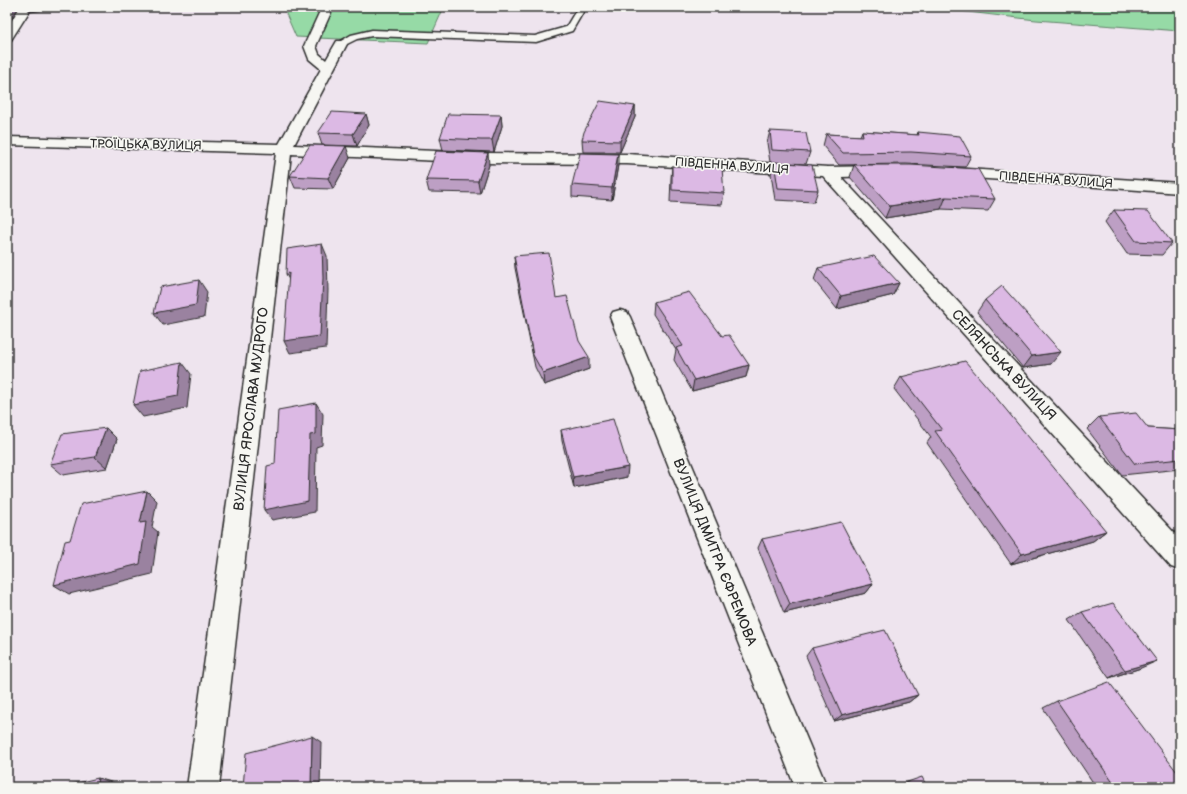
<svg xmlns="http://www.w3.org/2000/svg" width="1187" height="794" font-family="'Balsamiq Sans',sans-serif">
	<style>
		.green { fill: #96daa6; stroke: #608268 }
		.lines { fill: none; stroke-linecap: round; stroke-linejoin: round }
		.lane-casing { stroke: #2b2b2b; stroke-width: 3 }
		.street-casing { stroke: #2b2b2b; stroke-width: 3 }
		.lane { fill: #f6f6f2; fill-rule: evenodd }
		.street { fill: #f6f6f2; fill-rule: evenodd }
		.wall { fill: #bd9fc4; stroke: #2b2b2b }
		.shaded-wall { fill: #9a82a0; stroke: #2b2b2b }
		.building { fill: #dcb9e4; stroke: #2b2b2b }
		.labels { text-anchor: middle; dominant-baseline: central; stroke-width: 3.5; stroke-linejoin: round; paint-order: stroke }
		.far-street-label { font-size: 12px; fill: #2b2b2b; stroke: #f6f6f2 }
		.street-label { font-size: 14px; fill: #2b2b2b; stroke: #f6f6f2 }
	</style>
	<rect width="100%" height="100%" fill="#eee4ee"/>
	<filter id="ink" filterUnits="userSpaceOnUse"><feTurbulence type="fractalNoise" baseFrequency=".025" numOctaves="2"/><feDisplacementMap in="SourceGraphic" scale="8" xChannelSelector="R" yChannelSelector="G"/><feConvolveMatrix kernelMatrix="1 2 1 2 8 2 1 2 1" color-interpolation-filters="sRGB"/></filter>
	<g filter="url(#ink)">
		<g class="green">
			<polygon points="283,7 444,7 428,43 296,37"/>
			<polygon points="925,7 1180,7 1180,31 1036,20"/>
		</g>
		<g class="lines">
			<g class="lane-casing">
				<polygon id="lane" points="578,7 586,7 572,31 536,42 372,36 357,39 341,47 336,44 351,35 372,30 535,36 566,27"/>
			</g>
			<g class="street-casing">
				<g id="street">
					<polygon points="20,7 32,7 11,40 7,41 7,28"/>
					<polygon points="309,7 333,8 316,46 319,54 326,60 337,41 345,41 347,44 294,145 483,153 627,154 828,167 881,166 887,168 889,171 887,174 881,176 841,177 1180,539 1180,570 1171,567 823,176 627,164 483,163 291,154 219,787 187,787 276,153 7,145 7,137 279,144 321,69 309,59 304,46 320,11 311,9"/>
					<polygon points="952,168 1180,183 1180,193 946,176 944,173 946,170"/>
					<polygon points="620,310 627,312 630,317 827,787 795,787 610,317 613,312"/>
				</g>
			</g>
			<use href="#lane" class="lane"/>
			<use href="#street" class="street"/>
		</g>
		<g class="wall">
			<polygon points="635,106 635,117 620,152 583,152 582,140"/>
			<polygon points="366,114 369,125 357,146 322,145 318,133"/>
			<polygon points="501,115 502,126 494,152 443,150 440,138"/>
			<polygon points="770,131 810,152 806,164 770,162 767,143"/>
			<polygon points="862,131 917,135 918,132 971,156 965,167 906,164 839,165 823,146 826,134 860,136"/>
			<polygon points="350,158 333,189 295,188 290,176"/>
			<polygon points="774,162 818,190 814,202 775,200 771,174"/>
			<polygon points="489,165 480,193 429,192 426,180"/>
			<polygon points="618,165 612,200 572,197 572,185"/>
			<polygon points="854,165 995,199 988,211 941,209 885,218 850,177"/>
			<polygon points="672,166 724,193 722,205 670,202 671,178"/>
			<polygon points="1114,210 1172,243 1162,255 1127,254 1105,222"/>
			<polygon points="514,256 556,298 589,369 544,385 535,367 515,268"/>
			<polygon points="818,268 899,283 893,295 837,309 814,280"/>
			<polygon points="985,300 1051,364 1023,368 977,312"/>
			<polygon points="654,302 722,336 749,365 746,377 692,391 674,360 676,350 653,314"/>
			<polygon points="901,377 1106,531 1093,541 1011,564 927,443 931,437 894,389"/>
			<polygon points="1099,417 1148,428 1180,430 1180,469 1122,475 1087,429"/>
			<polygon points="106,428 117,439 107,468 63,475 50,464"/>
			<polygon points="561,430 627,477 574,488 562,441"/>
			<polygon points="762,539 873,584 866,593 784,613 758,548"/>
			<polygon points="1082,612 1141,668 1109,678 1069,620"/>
			<polygon points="812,648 918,695 909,702 834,721 806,656"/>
			<polygon points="1057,701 1167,787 1096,787 1043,708"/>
		</g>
		<g class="shaded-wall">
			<polygon points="7,7 19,7 14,15 7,16"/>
			<polygon points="27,7 61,7 60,8 30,12"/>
			<polygon points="635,106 635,117 620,152 620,141"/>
			<polygon points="366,114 369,125 357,146 353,134"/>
			<polygon points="501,115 502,126 494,152 492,140"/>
			<polygon points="346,146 350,158 333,189 328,178"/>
			<polygon points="488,153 489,165 480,193 478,181"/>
			<polygon points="618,154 618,165 612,200 612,188"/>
			<polygon points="946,197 941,209 885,218 890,206"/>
			<polygon points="322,244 327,256 328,290 326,348 290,353 284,341"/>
			<polygon points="289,273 292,286 286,274"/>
			<polygon points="199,280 207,292 204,317 163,325 154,313"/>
			<polygon points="899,283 893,295 837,309 841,296"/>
			<polygon points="1061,352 1051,364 1023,368 1032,356"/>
			<polygon points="589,357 589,369 544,385 543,373"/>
			<polygon points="182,362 191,374 187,408 143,417 133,405"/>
			<polygon points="749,365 746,377 692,391 694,380"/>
			<polygon points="316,403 323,414 322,445 316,447 315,512 272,520 264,510 310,435"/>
			<polygon points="106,428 117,439 107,468 95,457"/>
			<polygon points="628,467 627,477 574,488 573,477"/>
			<polygon points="147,491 157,501 152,527 158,532 152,574 69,594 54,585 140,523"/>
			<polygon points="1106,531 1093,541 1011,564 1022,554"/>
			<polygon points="873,584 866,593 784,613 790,604"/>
			<polygon points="1157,661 1141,668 1109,678 1125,670"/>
			<polygon points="918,695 909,702 834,721 842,715"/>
			<polygon points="312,736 321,742 320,787 311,787"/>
			<polygon points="98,778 114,783 113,787 96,787"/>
		</g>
		<g class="building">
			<polygon points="600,101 635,106 620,141 582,140 584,132"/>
			<polygon points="332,112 366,114 353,134 318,133"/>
			<polygon points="448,114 501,115 492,140 481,140 440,138"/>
			<polygon points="770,131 806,133 810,152 772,150"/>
			<polygon points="862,131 919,135 918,132 960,136 971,156 911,152 843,153 826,134 863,136"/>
			<polygon points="310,145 346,146 328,178 290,176"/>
			<polygon points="436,151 488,153 478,181 426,180"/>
			<polygon points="580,153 618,154 612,188 572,185"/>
			<polygon points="774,162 812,165 818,190 778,188"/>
			<polygon points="854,165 911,165 978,169 995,199 946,197 890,206"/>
			<polygon points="672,166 722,168 724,193 672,190"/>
			<polygon points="1114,210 1148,211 1172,243 1136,241"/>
			<polygon points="322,244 323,278 320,336 284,341 289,273 286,274 287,249"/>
			<polygon points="549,253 556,298 567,296 579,341 589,357 543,373 533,355 514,256"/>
			<polygon points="874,256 899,283 841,296 818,268"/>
			<polygon points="199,280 196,305 154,313 160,287"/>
			<polygon points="1002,286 1061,352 1032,356 985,300"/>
			<polygon points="689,292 722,336 729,335 749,365 694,380 676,348 683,346 654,302"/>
			<polygon points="965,361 989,389 1106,531 1022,554 935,431 942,430 901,377"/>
			<polygon points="182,362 178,396 133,405 140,371"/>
			<polygon points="316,403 316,434 310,435 308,501 264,510 267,466 275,464 278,410"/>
			<polygon points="1136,413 1148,428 1180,430 1180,459 1135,464 1099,417"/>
			<polygon points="613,419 628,467 573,477 561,430"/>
			<polygon points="106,428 95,457 50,464 62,434"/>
			<polygon points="147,491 140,523 146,522 140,564 54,585 65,541 70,540 81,504"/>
			<polygon points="841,522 873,584 790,604 762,539"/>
			<polygon points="1113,603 1157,661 1125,670 1082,612"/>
			<polygon points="885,630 918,695 842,715 812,648"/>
			<polygon points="1109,682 1180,776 1180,782 1167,787 1116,787 1057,701"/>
			<polygon points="312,736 311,787 243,787 246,753"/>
			<polygon points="922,777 927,787 893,787"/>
			<polygon points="98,778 96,787 60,787"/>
		</g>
	</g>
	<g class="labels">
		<g class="far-street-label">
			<text transform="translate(146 145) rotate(1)">ТРОЇЦЬКА ВУЛИЦЯ</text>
			<text transform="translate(732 166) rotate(4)">ПІВДЕННА ВУЛИЦЯ</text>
			<text transform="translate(1056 180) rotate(4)">ПІВДЕННА ВУЛИЦЯ</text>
		</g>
		<g class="street-label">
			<text transform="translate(1004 365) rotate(47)">СЕЛЯНСЬКА ВУЛИЦЯ</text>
			<text transform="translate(251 409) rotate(-83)">ВУЛИЦЯ ЯРОСЛАВА МУДРОГО</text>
			<text transform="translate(715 552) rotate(68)">ВУЛИЦЯ ДМИТРА ЄФРЕМОВА</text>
		</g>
	</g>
	<rect width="1187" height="794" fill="none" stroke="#f6f6f2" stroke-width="24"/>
	<rect x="12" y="12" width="1163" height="770" fill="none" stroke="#2b2b2b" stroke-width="1.5" filter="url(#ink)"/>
</svg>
